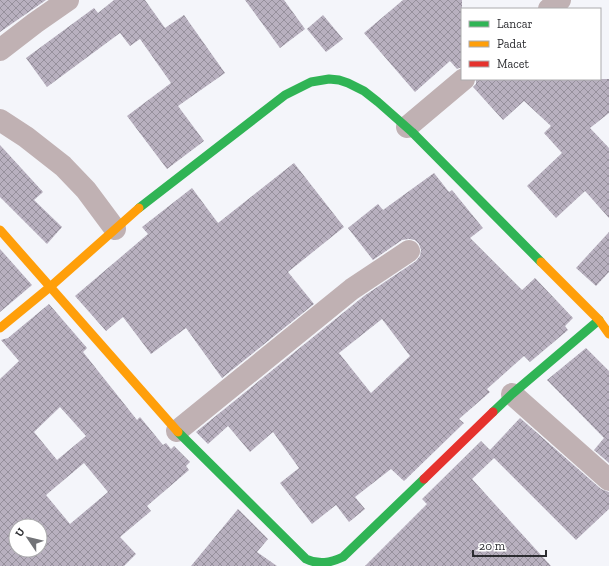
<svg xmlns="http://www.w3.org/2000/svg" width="609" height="566" font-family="'Zilla Slab',serif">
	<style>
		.building { fill: url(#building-cross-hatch); fill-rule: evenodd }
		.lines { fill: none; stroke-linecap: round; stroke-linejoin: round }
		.street { stroke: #c0b1b3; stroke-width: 22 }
		.fast { stroke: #30b455; stroke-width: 9 }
		.slow { stroke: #ff9f0a; stroke-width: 9 }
		.jam { stroke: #e5322d; stroke-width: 9 }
	</style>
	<defs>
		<pattern id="building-cross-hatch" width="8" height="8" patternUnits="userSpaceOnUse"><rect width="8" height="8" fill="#b8b0bf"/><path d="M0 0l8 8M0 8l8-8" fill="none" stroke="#96909c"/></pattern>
	</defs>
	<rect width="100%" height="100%" fill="#f4f5fa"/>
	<g class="building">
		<polygon points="0,0 46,0 0,32"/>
		<polygon points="114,0 145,0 165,28 184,15 225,73 178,106 204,141 167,169 127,116 171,83 140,39 130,46 120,33 47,87 26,58 94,8 98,13"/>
		<polygon points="245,0 284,0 305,29 280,48"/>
		<polygon points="403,0 462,0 462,67 457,69 450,61 415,92 364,33"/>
		<polygon points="323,15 343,39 326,52 307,29"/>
		<polygon points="476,79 609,79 609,113 590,128 609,148 609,218 585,191 556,218 527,186 562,153 544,133 551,126 524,101 503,120 473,87 476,84"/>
		<polygon points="0,145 43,192 34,200 62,227 47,244 0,197"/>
		<polygon points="294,163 344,227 288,272 314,304 222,378 186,328 151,354 123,317 106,331 75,296 148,234 142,227 192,188 218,223"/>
		<path d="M 434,173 L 449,192 L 452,190 L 483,228 L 470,238 L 522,290 L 535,278 L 573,318 L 565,326 L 568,330 L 530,362 L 524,356 L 487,389 L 490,392 L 459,419 L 464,423 L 404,481 L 391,469 L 355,497 L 365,509 L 349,522 L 336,505 L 312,524 L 280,483 L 299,468 L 273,432 L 250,452 L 228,426 L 208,444 L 196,432 L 364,296 L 416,261 L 420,256 L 421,250 L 419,244 L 415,240 L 409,239 L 402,240 L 373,260 L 348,228 L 378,204 L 383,210 ZM 382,319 L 410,356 L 371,393 L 339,353 Z"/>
		<polygon points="609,232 609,272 596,286 576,268"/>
		<polygon points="0,249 32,285 0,312"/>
		<path d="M 49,304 L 87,348 L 83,352 L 137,420 L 140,417 L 163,445 L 166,443 L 171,449 L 174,446 L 190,462 L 186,466 L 189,470 L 147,506 L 151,511 L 120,537 L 136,554 L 124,566 L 0,566 L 0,379 L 19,361 L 1,340 L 8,338 ZM 60,407 L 86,436 L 57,460 L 34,432 ZM 84,463 L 108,492 L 70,524 L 46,495 ZM 16,526 L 40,526 L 40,550 L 16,550 Z"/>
		<polygon points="586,348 609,371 609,463 594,450 604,438 547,380"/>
		<polygon points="520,418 601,489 609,492 609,509 576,540 494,458 472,479 551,566 365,566 427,504 422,499 481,441 490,450"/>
		<polygon points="238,509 268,539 257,552 277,566 191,566"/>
	</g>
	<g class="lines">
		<g class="street">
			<polyline points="549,9 560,0"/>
			<polyline points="0,50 35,23 68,0"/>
			<polyline points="0,120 26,137 63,166 86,190 115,229"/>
			<polyline points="407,127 464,79"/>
			<polyline points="512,394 609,480"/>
			<polyline points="177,431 352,289 409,251"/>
		</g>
		<g class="fast">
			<polyline points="139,208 285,95 311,82 329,79 339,80 348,83 364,91 378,102 412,132 541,262"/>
			<polyline points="493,412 512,394 599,320"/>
			<path d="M 178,432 L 306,559 C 319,565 330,563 343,557 L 424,479"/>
		</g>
		<g class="slow">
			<polyline points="0,230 178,432"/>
			<polyline points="541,262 599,320 609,334"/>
			<polyline points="0,328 50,287 139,208"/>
		</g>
		<polyline class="jam" points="424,479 493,412"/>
	</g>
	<rect x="461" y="8" width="140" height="72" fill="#ffffff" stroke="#ababad"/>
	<rect x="469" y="21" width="20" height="6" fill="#30b455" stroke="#ababad"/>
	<text x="497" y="28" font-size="12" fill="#2c2d31">Lancar</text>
	<rect x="469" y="41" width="20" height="6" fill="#ff9f0a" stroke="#ababad"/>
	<text x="497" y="48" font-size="12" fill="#2c2d31">Padat</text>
	<rect x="469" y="61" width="20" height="6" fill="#e5322d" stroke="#ababad"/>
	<text x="497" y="68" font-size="12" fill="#2c2d31">Macet</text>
	<g transform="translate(28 538) rotate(305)"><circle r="19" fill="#ffffff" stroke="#ababad"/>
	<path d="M0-3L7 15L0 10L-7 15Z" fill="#727377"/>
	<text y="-6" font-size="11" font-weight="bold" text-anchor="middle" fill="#2c2d31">U</text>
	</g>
	<path d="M473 550v6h73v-6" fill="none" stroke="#2c2d31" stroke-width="2"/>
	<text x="479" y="550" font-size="12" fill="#2c2d31" stroke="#ffffff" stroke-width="3" paint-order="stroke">20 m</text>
</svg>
